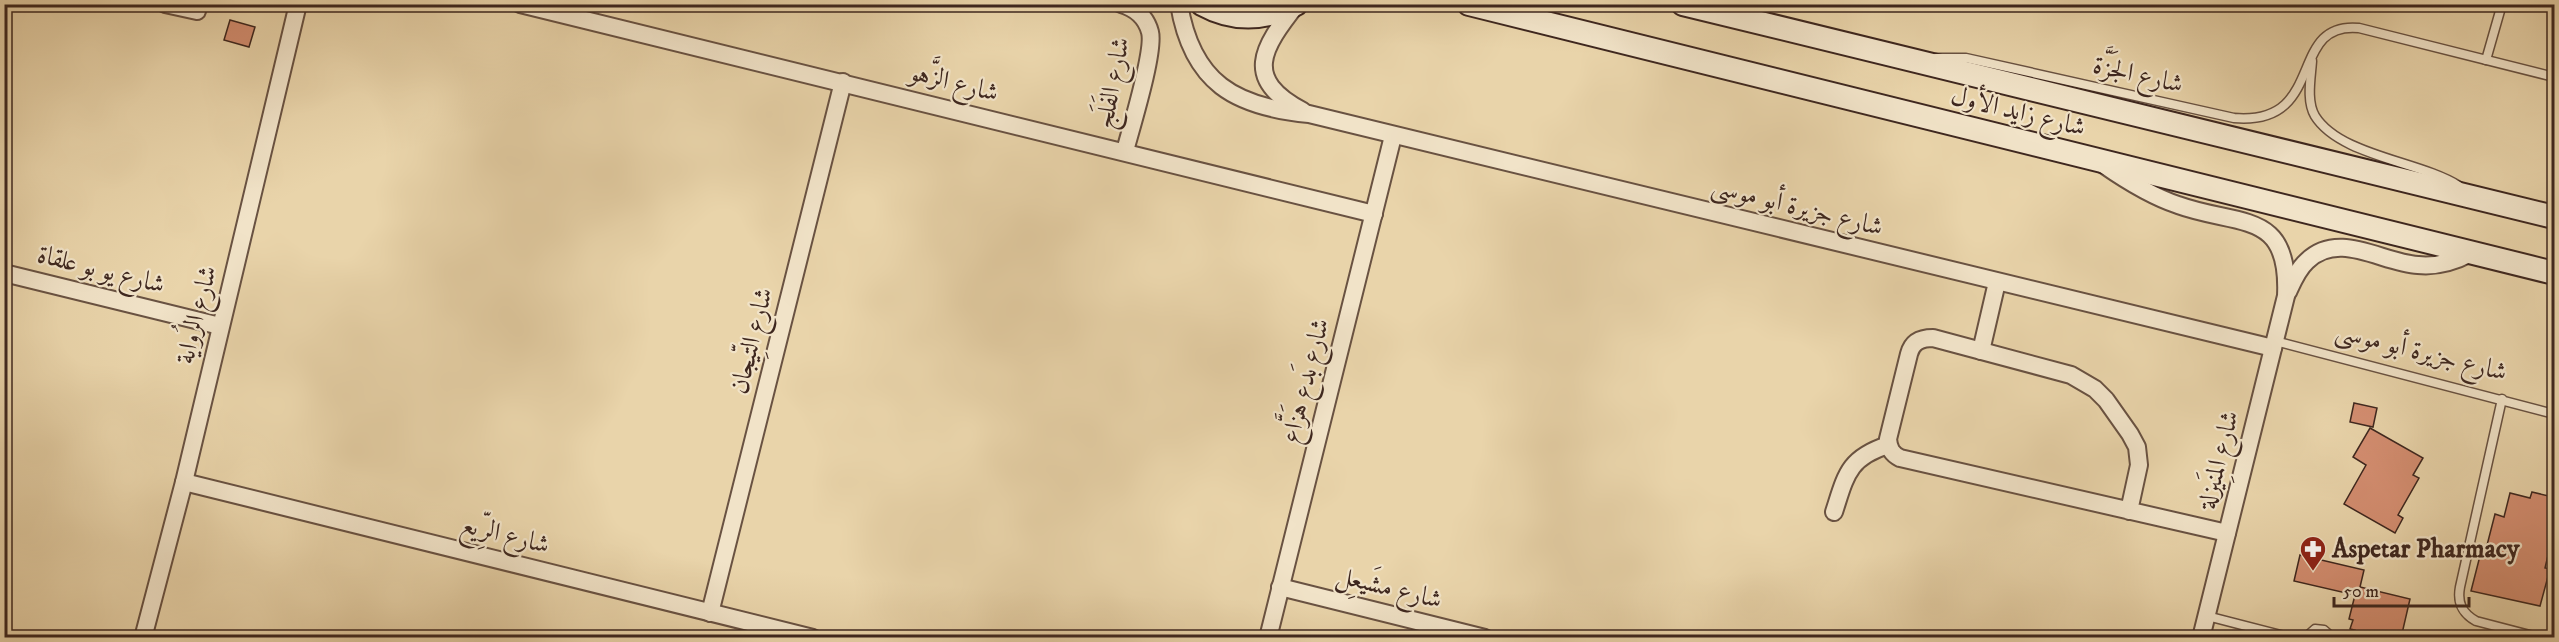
<svg xmlns="http://www.w3.org/2000/svg" width="2559" height="642" font-family="'IM FELL DW Pica',Amiri,serif">
	<style>
		.building { fill: #d48e71; stroke: #3e271f; stroke-width: 1.5 }
		.lines { fill: none; stroke-linecap: round; stroke-linejoin: round }
		.lane-casing { stroke: #695242; stroke-width: 11 }
		.street-casing { stroke: #695242; stroke-width: 20 }
		.secondary-casing { stroke: #3e271f; stroke-width: 26 }
		.lane { stroke: #f1e3c8; stroke-width: 8 }
		.street { stroke: #f1e3c8; stroke-width: 16 }
		.secondary { stroke: #f1e3c8; stroke-width: 22 }
		.labels { text-anchor: middle; dominant-baseline: central; stroke-width: 4.5; stroke-linejoin: round; paint-order: stroke }
		.street-label { font-size: 26px; fill: #3e271f; stroke: #f1e3c8 }
		.poi-label { font-size: 26px; font-weight: bold; fill: #3e271f; stroke: #f1e3c8; text-anchor: start }
	</style>
	<rect width="100%" height="100%" fill="#e9d4aa"/>
	<filter id="stains"><feTurbulence type="fractalNoise" baseFrequency=".00333" numOctaves="4"/><feColorMatrix values="0 0 0 0 .2 0 0 0 0 .09 0 0 0 0 .02 0 0 0 .5 -.17"/></filter>
	<radialGradient id="worn" r=".72"><stop offset=".6" stop-color="#630" stop-opacity="0"/><stop offset="1" stop-color="#630" stop-opacity=".3"/></radialGradient>
	<g class="building">
		<polygon points="230,20 255,27 249,47 224,40"/>
		<polygon points="2354,403 2377,408 2373,427 2350,422"/>
		<polygon points="2370,428 2423,458 2413,475 2419,478 2398,515 2403,518 2395,533 2344,504 2366,465 2353,457"/>
		<polygon points="2532,492 2553,497 2551,502 2554,503 2554,530 2545,568 2550,569 2540,606 2471,591 2481,552 2485,553 2495,514 2504,517 2510,493 2530,498"/>
		<polygon points="2300,555 2364,570 2360,587 2410,599 2401,638 2353,638 2355,630 2350,629 2353,620 2349,619 2355,595 2294,581"/>
	</g>
	<g class="lines">
		<g class="lane-casing">
			<g id="lane">
				<path d="M 1936,58 L 1966,58 L 2234,118 C 2328,126 2286,21 2359,28 L 2554,77"/>
				<polyline points="2486,60 2502,4"/>
				<path d="M 2312,61 C 2311,77 2306,101 2315,116 C 2340,156 2420,161 2459,186"/>
				<polyline points="2275,341 2554,414"/>
				<path d="M 2502,399 L 2460,587 C 2457,603 2462,613 2476,621 L 2541,638"/>
				<polyline points="2207,616 2292,638"/>
				<polyline points="2305,638 2315,629 2324,630 2333,638"/>
			</g>
		</g>
		<g class="street-casing">
			<g id="street">
				<polyline points="165,4 197,11"/>
				<polyline points="520,4 1374,214"/>
				<path d="M 1121,4 C 1135,8 1146,17 1150,32 C 1155,51 1131,128 1125,151"/>
				<path d="M 1179,4 C 1192,83 1235,107 1309,114 L 2273,348"/>
				<path d="M 1297,4 C 1262,48 1242,79 1303,111"/>
				<path d="M 2104,165 C 2127,181 2151,196 2178,205 C 2239,227 2290,209 2286,296 L 2201,638"/>
				<polyline points="4,273 220,326"/>
				<path d="M 2288,292 C 2293,281 2298,269 2307,261 C 2339,230 2382,263 2418,265 C 2437,267 2454,262 2471,253"/>
				<polyline points="1981,351 1997,282"/>
				<polyline points="184,482 813,638"/>
				<path d="M 2129,511 L 2139,465 L 2137,447 L 2130,434 L 2106,400 L 2095,389 L 2071,375 L 1933,338 C 1921,338 1912,342 1909,354 L 1888,439 C 1889,449 1892,454 1900,458 L 2227,533"/>
				<path d="M 1834,512 C 1846,475 1848,458 1888,445"/>
				<polyline points="1280,587 1485,638"/>
				<polyline points="710,613 843,82"/>
				<polyline points="143,638 184,482 298,4"/>
				<polyline points="1268,638 1393,136"/>
			</g>
		</g>
		<g class="secondary-casing">
			<g id="secondary">
				<path d="M 1202,4 C 1233,21 1265,20 1296,4"/>
				<polyline points="1469,4 2554,273"/>
				<polyline points="1683,4 2554,217"/>
			</g>
		</g>
		<use href="#lane" class="lane"/>
		<use href="#street" class="street"/>
		<use href="#secondary" class="secondary"/>
	</g>
	<defs>
		<g id="pharmacy-pin" transform="scale(1.35)"><path d="M0 17L-7.5 6A9.5 9.5 0 1 1 7.5 6Z" fill="#8f2418" stroke="#f1e3c8"/><path d="M-2-6h4v4h4v4h-4v4h-4v-4h-4v-4h4Z" fill="#fff"/></g>
	</defs>
	<g fill-rule="evenodd">
		<use href="#pharmacy-pin" x="2313" y="549"/>
	</g>
	<g class="labels">
		<g class="street-label">
			<text transform="translate(2138 75) rotate(13)">شارع الجَزَّة</text>
			<text transform="translate(954 83) rotate(14)">شارع الزَّهو</text>
			<text transform="translate(1113 83) rotate(-79)">شارع الفَلَج</text>
			<text transform="translate(2018 112) rotate(14)">شارع زايد الأول</text>
			<text transform="translate(1797 207) rotate(14)">شارع جزيرة أبو موسى</text>
			<text transform="translate(101 270) rotate(14)">شارع يو بو علقاة</text>
			<text transform="translate(197 315) rotate(-76)">شارع الرُواية</text>
			<text transform="translate(752 341) rotate(-76)">شارع التِّيجان</text>
			<text transform="translate(2421 352) rotate(14)">شارع جزيرة أبو موسى</text>
			<text transform="translate(1306 381) rotate(-76)">شارع بَدع هَزَّاع</text>
			<text transform="translate(2219 460) rotate(-76)">شارع المِنَيزلة</text>
			<text transform="translate(505 535) rotate(14)">شارع الرِّيع</text>
			<text transform="translate(1389 588) rotate(14)">شارع مشَيعِل</text>
		</g>
		<g class="poi-label">
			<text x="2332" y="549">Aspetar Pharmacy</text>
		</g>
	</g>
	<rect width="2559" height="642" fill="none" stroke="#e9d4aa" stroke-width="24"/>
	<rect x="6" y="6" width="2547" height="630" fill="none" stroke="#3e271f" stroke-width="3"/>
	<rect x="12" y="12" width="2535" height="618" fill="none" stroke="#3e271f" stroke-width="1.5"/>
	<path d="M2334 597v9h135v-9" fill="none" stroke="#3e271f" stroke-width="3"/>
	<text x="2343" y="597" font-size="18" fill="#3e271f" stroke="#f1e3c8" stroke-width="4.5" paint-order="stroke">50 m</text>
	<rect width="100%" height="100%" filter="url(#stains)"/>
	<rect width="100%" height="100%" fill="url(#worn)"/>
</svg>
